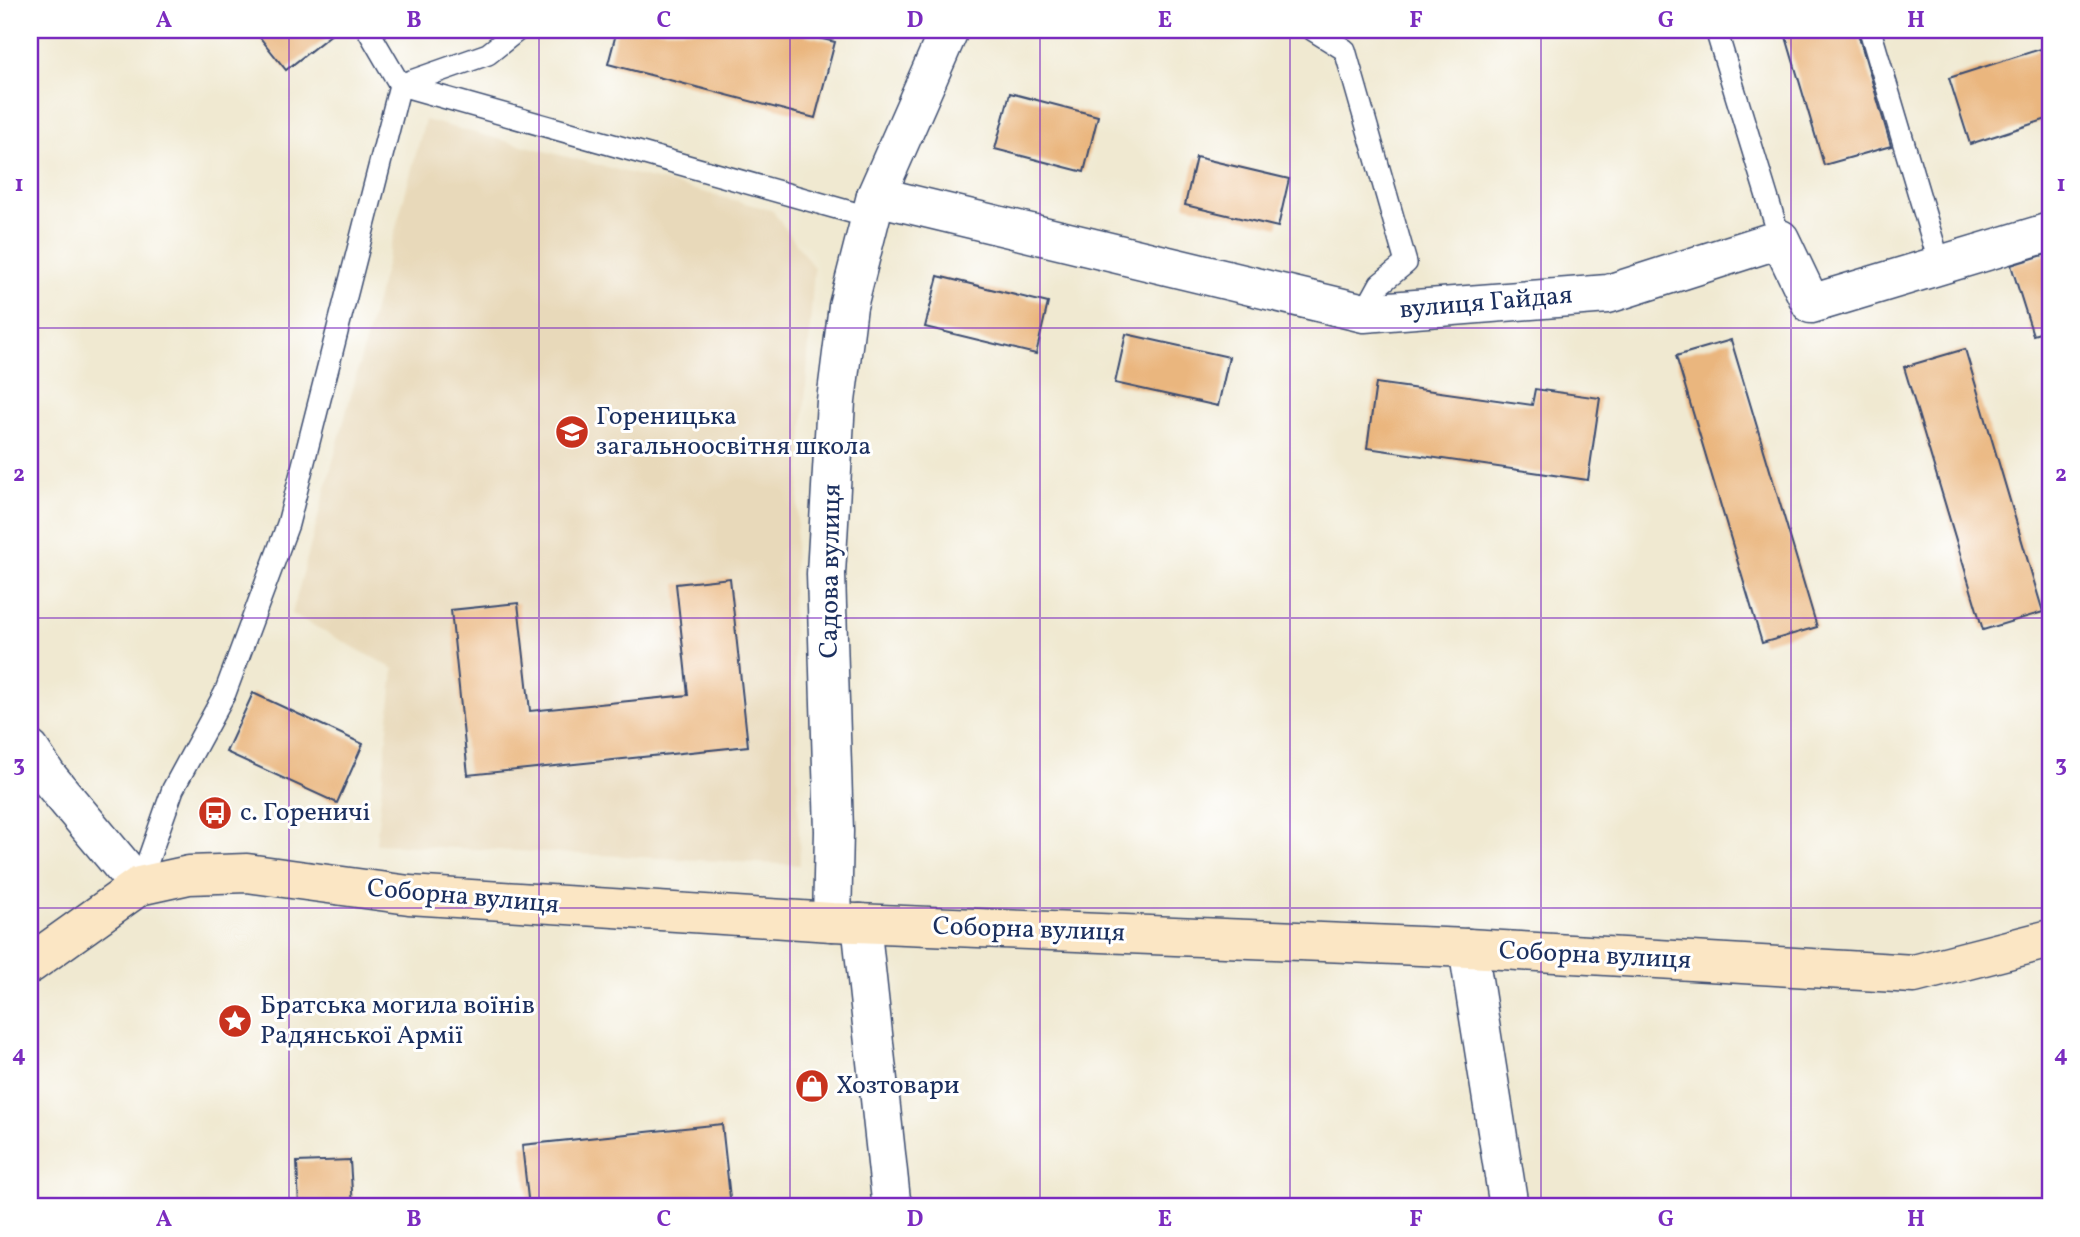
<svg xmlns="http://www.w3.org/2000/svg" width="2080" height="1237" font-family="Vollkorn,serif">
	<style>
		.built { fill: #e8d9ba }
		.building { fill: #eab67e }
		.lines { fill: none; stroke-linecap: round; stroke-linejoin: round }
		.lane-casing { stroke: #3b4b6f; stroke-width: 24 }
		.street-casing { stroke: #3b4b6f; stroke-width: 41 }
		.secondary-casing { stroke: #3b4b6f; stroke-width: 41 }
		.lane { stroke: #fff; stroke-width: 21 }
		.street { stroke: #fff; stroke-width: 38 }
		.secondary { stroke: #fbe6c4; stroke-width: 38 }
		.grid { fill: none; stroke: #7b2cbf; stroke-width: 2; stroke-opacity: 0.55 }
		.labels { text-anchor: middle; dominant-baseline: central; stroke-width: 6; stroke-linejoin: round; paint-order: stroke }
		.street-label { font-size: 26px; fill: #1b2f5e; stroke: #fff }
		.poi-label { font-size: 26px; fill: #1b2f5e; stroke: #fff; text-anchor: start }
		.neatline { fill: none; stroke: #7b2cbf; stroke-width: 2.5 }
		.grid-label { font-size: 23px; text-anchor: middle; font-weight: bold; fill: #7b2cbf }
	</style>
	<rect width="100%" height="100%" fill="#fff"/>
	<filter id="ink" filterUnits="userSpaceOnUse"><feTurbulence type="fractalNoise" baseFrequency=".0143" numOctaves="2"/><feDisplacementMap in="SourceGraphic" scale="14" xChannelSelector="R" yChannelSelector="G"/><feConvolveMatrix kernelMatrix="1 2 1 2 8 2 1 2 1" color-interpolation-filters="sRGB"/></filter>
	<filter id="wash" filterUnits="userSpaceOnUse"><feTurbulence type="fractalNoise" baseFrequency=".00686" numOctaves="4" result="noise"/><feDisplacementMap in="SourceGraphic" scale="28" xChannelSelector="R" yChannelSelector="G"/><feGaussianBlur stdDeviation="1.57" result="paint"/><feColorMatrix in="noise" values="0 0 0 0 0 0 0 0 0 0 0 0 0 0 0 0 0 1.4 0 .05"/><feComposite in="paint" operator="in"/></filter>
	<g filter="url(#wash)">
		<rect width="100%" height="100%" fill="#f0e9d1"/>
		<polygon class="built" points="425,120 772,210 814,268 792,596 800,865 376,844 394,669 292,614"/>
		<g id="blocks">
			<g class="building">
				<polygon points="254,30 337,30 286,70"/>
				<polygon points="617,30 785,30 835,42 815,118 608,64"/>
				<polygon points="1784,30 1857,30 1891,146 1824,165"/>
				<polygon points="2050,46 2050,118 1970,144 1949,78"/>
				<polygon points="1010,93 1098,116 1084,172 995,149"/>
				<polygon points="1196,157 1289,179 1278,227 1185,205"/>
				<polygon points="2050,253 2050,330 2033,335 2011,265"/>
				<polygon points="938,276 1048,303 1036,354 925,327"/>
				<polygon points="1126,334 1229,357 1218,406 1115,383"/>
				<polygon points="1731,340 1817,627 1762,643 1676,356"/>
				<polygon points="1965,349 2043,612 1983,630 1904,367"/>
				<polygon points="1376,383 1532,405 1535,389 1600,398 1588,480 1367,448"/>
				<polygon points="730,578 748,746 468,775 451,610 518,603 530,711 688,695 676,584"/>
				<polygon points="253,693 363,744 337,803 226,752"/>
				<polygon points="722,1124 731,1207 529,1207 522,1145"/>
				<polygon points="350,1160 353,1207 299,1207 297,1162"/>
			</g>
		</g>
	</g>
	<g filter="url(#ink)">
		<use href="#blocks" fill-opacity="0" stroke="#3b4b6f" stroke-width="2"/>
		<g class="lines">
			<g class="lane-casing">
				<g id="lane">
					<polyline points="368,30 400,85 488,54 518,30"/>
					<polyline points="1313,30 1345,50 1406,263 1380,284 1364,313"/>
					<polyline points="1716,30 1780,239"/>
					<polyline points="1870,30 1940,265"/>
					<polyline points="139,886 173,789 225,693 288,524 400,85 872,218"/>
				</g>
			</g>
			<g class="street-casing">
				<g id="street">
					<polyline points="876,196 1364,313 1608,294 1780,239 1811,304 2050,232"/>
					<polyline points="30,750 47,776 139,886"/>
					<polyline points="832,922 834,831 826,574 836,401 848,306 876,196 949,30"/>
					<polyline points="861,923 891,1200 894,1207"/>
					<polyline points="1468,948 1509,1207"/>
				</g>
			</g>
			<g class="secondary-casing">
				<polyline id="secondary" points="30,964 139,886 189,875 247,873 409,895 832,922 1468,948 1914,974 2050,939"/>
			</g>
			<use href="#lane" class="lane"/>
			<use href="#street" class="street"/>
			<use href="#secondary" class="secondary"/>
		</g>
	</g>
	<path class="grid" d="M 289,30 L 289,1207M 539,30 L 539,1207M 790,30 L 790,1207M 1040,30 L 1040,1207M 1290,30 L 1290,1207M 1541,30 L 1541,1207M 1791,30 L 1791,1207M 30,328 L 2050,328M 30,618 L 2050,618M 30,908 L 2050,908"/>
	<defs>
		<g id="school-disc" transform="scale(1.75)"><circle r="9.5" fill="#c8321e" stroke="#fff"/><path d="M0-5L7-2L0 1L-7-2ZM-4 1L0 2.5L4 1V4Q0 6-4 4Z" fill="#fff"/></g>
		<g id="bus-disc" transform="scale(1.75)"><circle r="9.5" fill="#c8321e" stroke="#fff"/><path d="M-5-6H5V4H4V6H2V4H-2V6H-4V4H-5ZM-3.5-4V0h7V-4ZM-3.5 1.2v1.5H-2V1.2ZM2 1.2v1.5H3.5V1.2Z" fill="#fff"/></g>
		<g id="sight-disc" transform="scale(1.75)"><circle r="9.5" fill="#c8321e" stroke="#fff"/><path d="M0-6L1.8-2.2L6-1.7L2.9 1.2L3.7 5.4L0 3.3L-3.7 5.4L-2.9 1.2L-6-1.7L-1.8-2.2Z" fill="#fff"/></g>
		<g id="shop-disc" transform="scale(1.75)"><circle r="9.5" fill="#c8321e" stroke="#fff"/><path d="M-5-2.5h2.3a2.7 3.5 0 0 1 5.4 0H5L5.5 6h-11ZM-1.5-2.5h3a1.5 2.3 0 0 0-3 0Z" fill="#fff"/></g>
	</defs>
	<g fill-rule="evenodd">
		<use href="#school-disc" x="572" y="432"/>
		<use href="#bus-disc" x="215" y="813"/>
		<use href="#sight-disc" x="235" y="1021"/>
		<use href="#shop-disc" x="812" y="1086"/>
	</g>
	<g class="labels">
		<g class="street-label">
			<text transform="translate(1486 303) rotate(-5)">вулиця Гайдая</text>
			<text transform="translate(831 571) rotate(-89)">Садова вулиця</text>
			<text transform="translate(463 897) rotate(5)">Соборна вулиця</text>
			<text transform="translate(1029 930) rotate(2)">Соборна вулиця</text>
			<text transform="translate(1595 956) rotate(3)">Соборна вулиця</text>
		</g>
		<g class="poi-label">
			<text x="596" y="417">Гореницька<tspan x="596" dy="30">загальноосвітня школа</tspan></text>
			<text x="240" y="813">с. Гореничі</text>
			<text x="260" y="1006">Братська могила воїнів<tspan x="260" dy="30">Радянської Армії</tspan></text>
			<text x="836" y="1086">Хозтовари</text>
		</g>
	</g>
	<rect width="2080" height="1237" fill="none" stroke="#fff" stroke-width="77"/>
	<rect x="38" y="38" width="2004" height="1160" class="neatline"/>
	<g class="grid-label">
		<text x="164" y="27">A</text>
		<text x="414" y="27">B</text>
		<text x="664" y="27">C</text>
		<text x="915" y="27">D</text>
		<text x="1165" y="27">E</text>
		<text x="1416" y="27">F</text>
		<text x="1666" y="27">G</text>
		<text x="1916" y="27">H</text>
		<text x="19" y="191">1</text>
		<text x="2061" y="191">1</text>
		<text x="19" y="481">2</text>
		<text x="2061" y="481">2</text>
		<text x="19" y="771">3</text>
		<text x="2061" y="771">3</text>
		<text x="19" y="1061">4</text>
		<text x="2061" y="1061">4</text>
		<text x="164" y="1226">A</text>
		<text x="414" y="1226">B</text>
		<text x="664" y="1226">C</text>
		<text x="915" y="1226">D</text>
		<text x="1165" y="1226">E</text>
		<text x="1416" y="1226">F</text>
		<text x="1666" y="1226">G</text>
		<text x="1916" y="1226">H</text>
	</g>
</svg>
